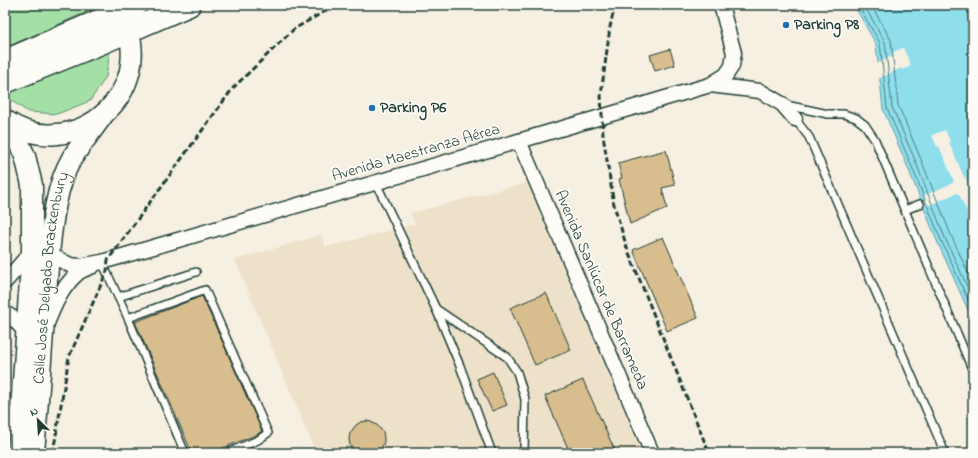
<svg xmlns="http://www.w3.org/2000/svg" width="978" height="458" font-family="'Indie Flower',sans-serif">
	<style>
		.built { fill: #ede1c9 }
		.green { fill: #a4dfa6; stroke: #628e6d }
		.water { fill: #8fdeec; stroke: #629ea2 }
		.pier { fill: #f6f0e2 }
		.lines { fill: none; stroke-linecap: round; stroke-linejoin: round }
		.shore { stroke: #4c7d7e; stroke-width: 1 }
		.building { fill: #d8be8e; stroke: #1f3d34 }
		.service-casing { stroke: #1f3d34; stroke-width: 10 }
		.minor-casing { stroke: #1f3d34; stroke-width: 17 }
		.secondary-casing { stroke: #1f3d34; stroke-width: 23 }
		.primary-casing { stroke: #1f3d34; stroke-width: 25 }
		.service { stroke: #fdfcf7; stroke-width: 7 }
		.minor { stroke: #fdfcf7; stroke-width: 14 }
		.secondary { stroke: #fdfcf7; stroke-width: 20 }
		.primary { stroke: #fdfcf7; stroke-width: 22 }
		.rail { stroke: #1f3d34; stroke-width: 3; stroke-dasharray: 6 3; stroke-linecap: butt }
		.poi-dot { fill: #1f6fb2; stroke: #fdfcf7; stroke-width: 1.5 }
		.labels { text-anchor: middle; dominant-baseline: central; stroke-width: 3.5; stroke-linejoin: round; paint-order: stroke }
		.poi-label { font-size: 16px; font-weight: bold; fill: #1f3d34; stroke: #fdfcf7; text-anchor: start }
		.street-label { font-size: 16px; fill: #1f3d34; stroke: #fdfcf7 }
	</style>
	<rect width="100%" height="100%" fill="#f6f0e2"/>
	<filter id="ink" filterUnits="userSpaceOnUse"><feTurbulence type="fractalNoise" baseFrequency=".025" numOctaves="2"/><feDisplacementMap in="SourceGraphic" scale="8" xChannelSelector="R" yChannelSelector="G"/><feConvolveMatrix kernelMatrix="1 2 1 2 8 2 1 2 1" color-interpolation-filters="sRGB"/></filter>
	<g filter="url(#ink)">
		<polygon class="built" points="527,183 642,453 316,453 235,260 321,235 326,247 415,224 411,213"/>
		<g class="green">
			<polygon points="12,5 82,5 91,10 5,48 5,13"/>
			<polygon points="110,51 106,77 90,101 57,114 28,112 5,96 5,94"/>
		</g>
		<polygon class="water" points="854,5 973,5 973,321 937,241 906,163 883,109 876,44"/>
		<g class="pier">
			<polygon points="903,48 911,66 902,70 901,68 878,79 876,64 894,55 893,52"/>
			<polygon points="945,130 950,141 949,142 964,177 965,177 970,189 969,189 973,199 973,225 959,194 958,194 957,193 927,206 923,196 953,183 953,182 954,181 939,146 937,147 932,135"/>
		</g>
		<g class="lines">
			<g class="shore">
				<polyline points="858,5 880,43 887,108 910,162 941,240 973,311"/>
				<polyline points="864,5 885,42 892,107 915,160 945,238 973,299"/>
				<polyline points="871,5 891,40 898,105 920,157 951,235 973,284"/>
			</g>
		</g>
		<g class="building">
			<polygon points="670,49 675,65 655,71 650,55"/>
			<polygon points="666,150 675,185 662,188 667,208 630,224 619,179 622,178 618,163"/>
			<polygon points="663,237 698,318 667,331 633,250"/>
			<polygon points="546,293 571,350 535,365 510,308"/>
			<polygon points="202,296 262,431 256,435 210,453 192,453 135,322"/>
			<polygon points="493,372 507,405 492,411 477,379"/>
			<polygon points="583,380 616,453 570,453 545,396"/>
			<polygon points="367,421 371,422 377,425 383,432 384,438 384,442 381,450 377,453 356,453 353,451 350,445 349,439 350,433 356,425 361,422"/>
		</g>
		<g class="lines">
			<g class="service-casing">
				<g id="service">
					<polyline points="786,105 828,114 844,114 856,118 865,125 875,140 973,371"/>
					<polyline points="795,119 809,137 945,453"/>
					<polyline points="376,183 436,309 460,366 492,453"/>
					<polyline points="905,210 920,204"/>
					<polyline points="102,262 128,318 185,453"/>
					<polyline points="118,297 196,272"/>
					<polyline points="436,309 507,357 517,372 525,399 524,453"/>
					<polyline points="128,318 205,290 268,433 258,440 227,453"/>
					<polyline points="5,412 20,413"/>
				</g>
			</g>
			<g class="minor-casing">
				<g id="minor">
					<polyline points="710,85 760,91 782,104 795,119"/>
					<polyline points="519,141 652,453"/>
					<polyline points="49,254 70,265 80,266 102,262 519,141 710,85 726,75 732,66 734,53 721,5"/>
					<polyline points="5,282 32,251"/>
					<polyline points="5,313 13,318 26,333"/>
					<path d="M 48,321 C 55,303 63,286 78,273 C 82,270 88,268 93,266"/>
				</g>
			</g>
			<g class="secondary-casing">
				<g id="secondary">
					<path d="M 5,120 C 20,131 39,136 57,134 C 102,130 137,89 131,43 C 130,34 126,26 122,17"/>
					<polyline points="10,124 25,156 32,185 32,251 18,453"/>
					<path id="s1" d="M 34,453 L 49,254 C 52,224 56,185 72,158 C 82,143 93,129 103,115"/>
				</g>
			</g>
			<g class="primary-casing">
				<g id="primary">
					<polyline points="5,61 136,5"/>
					<polyline points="5,82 101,43 189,5"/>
				</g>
			</g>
			<use href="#service" class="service"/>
			<use href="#minor" class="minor"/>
			<use href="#secondary" class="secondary"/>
			<use href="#primary" class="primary"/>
			<g class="rail">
				<polyline points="615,5 610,27 601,95 603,135 614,205 627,248 709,453"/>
				<polyline points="53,453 69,357 107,271 108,260 233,88 294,29 336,5"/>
			</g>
		</g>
	</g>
	<g class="poi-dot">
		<circle cx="786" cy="25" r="4"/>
		<circle cx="372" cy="108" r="4"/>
	</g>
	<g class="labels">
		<g class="poi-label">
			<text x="794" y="25">Parking P8</text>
			<text x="380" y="108">Parking P6</text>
		</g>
		<g class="street-label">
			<text transform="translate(416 153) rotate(-16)">Avenida Maestranza Aérea</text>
			<text stroke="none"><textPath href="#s1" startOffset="176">Calle José Delgado Brackenbury</textPath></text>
			<text transform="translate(601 290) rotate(67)">Avenida Sanlúcar de Barrameda</text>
		</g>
	</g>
	<rect width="978" height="458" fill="none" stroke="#fdfcf7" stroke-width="20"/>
	<rect x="10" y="10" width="958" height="438" fill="none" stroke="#1f3d34" stroke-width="1.5" filter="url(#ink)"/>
	<g transform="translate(38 420) rotate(335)" stroke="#fdfcf7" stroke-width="3" paint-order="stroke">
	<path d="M0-3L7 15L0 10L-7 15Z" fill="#1f3d34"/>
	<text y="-6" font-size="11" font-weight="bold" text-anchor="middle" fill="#1f3d34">N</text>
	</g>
</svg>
